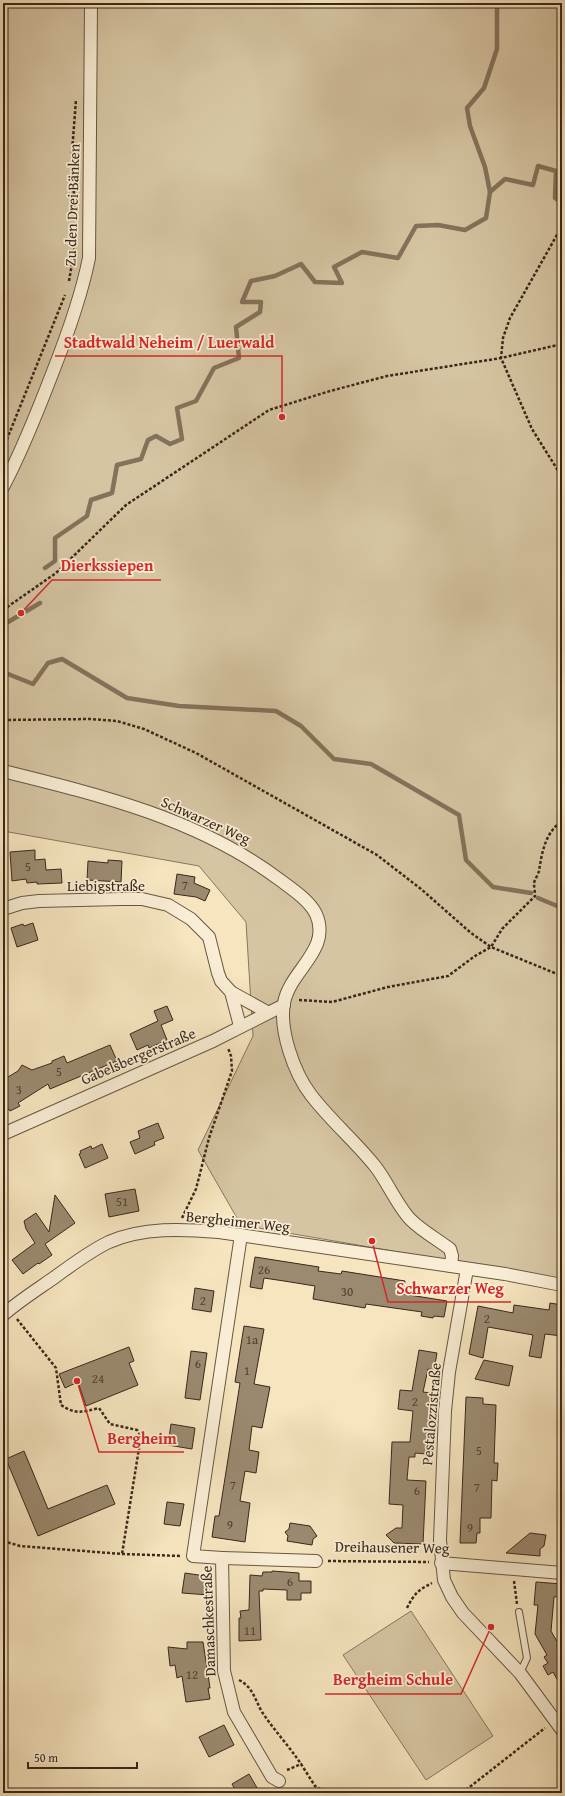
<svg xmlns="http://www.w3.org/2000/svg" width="565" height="1796" font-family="'Gentium Book Plus',serif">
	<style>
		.green { fill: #d6c5a3; stroke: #88765e }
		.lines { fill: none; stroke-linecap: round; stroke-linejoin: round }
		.stream { stroke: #84725b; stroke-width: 4.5 }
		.building { fill: #9b8a70; stroke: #39271a }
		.service-casing { stroke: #685643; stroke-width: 8 }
		.minor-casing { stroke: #685643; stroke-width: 14 }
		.path { stroke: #39271a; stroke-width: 2.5; stroke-dasharray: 3 2; stroke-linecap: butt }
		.service { stroke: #f9eed5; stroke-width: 6 }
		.minor { stroke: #f9eed5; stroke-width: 12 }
		.labels { text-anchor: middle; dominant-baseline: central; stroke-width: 3.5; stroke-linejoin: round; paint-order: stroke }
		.number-label { font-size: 13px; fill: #524030 }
		.street-label { font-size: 15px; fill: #39271a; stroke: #f9eed5 }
		.leader { fill: none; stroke: #d62828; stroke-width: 1.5 }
		.callout-dot { fill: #d62828; stroke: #f9eed5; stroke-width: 1.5 }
		.callout-label { font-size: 16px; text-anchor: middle; font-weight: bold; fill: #d62828; stroke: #f9eed5; stroke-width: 3.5; stroke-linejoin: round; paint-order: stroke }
	</style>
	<rect width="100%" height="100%" fill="#f6e5bf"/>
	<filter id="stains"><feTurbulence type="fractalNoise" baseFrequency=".005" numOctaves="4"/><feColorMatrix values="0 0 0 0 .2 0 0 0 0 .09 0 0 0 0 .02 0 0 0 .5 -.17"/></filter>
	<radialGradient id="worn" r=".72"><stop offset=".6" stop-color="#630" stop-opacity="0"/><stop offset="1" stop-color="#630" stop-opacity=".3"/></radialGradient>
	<g class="green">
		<polygon points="3,3 562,3 562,1280 241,1225 198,1150 253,1036 246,922 199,866 3,831"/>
		<polygon points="411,1611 493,1736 426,1780 343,1655"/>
	</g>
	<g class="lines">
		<g class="stream">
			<polyline points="490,192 485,167 470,126 467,108 484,88 497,49 497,3"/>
			<polyline points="45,568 55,561 55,538 87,516 91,500 112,493 117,465 141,459 148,440 156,436 170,444 182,439 177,408 196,401 214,368 239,358 236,327 260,312 261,302 242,302 251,281 275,276 301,264 315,282 342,283 334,267 362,252 398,258 416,226 438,225 465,230 486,218 490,192 505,179 533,185 538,166 556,171 555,198 562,203"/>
			<polyline points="3,625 40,603"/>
			<polyline points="3,672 33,684 48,663 62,659 127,698 179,706 276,711 301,726 334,759 371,764 459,815 466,860 493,887 531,893"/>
			<polyline points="538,898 562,908"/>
		</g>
	</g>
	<g class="building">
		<polygon points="35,850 35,860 45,859 46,870 61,869 62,883 37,884 37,882 27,883 26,879 12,881 10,852"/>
		<polygon points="108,860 122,861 121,882 87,880 88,861 108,863"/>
		<polygon points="177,874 195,877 194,883 210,890 205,901 196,897 174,894"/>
		<polygon points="33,923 38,940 17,947 11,928 23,924 24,926"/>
		<polygon points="167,1006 173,1020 161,1025 167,1040 149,1048 148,1045 137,1050 130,1034 158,1021 154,1011"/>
		<polygon points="110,1045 117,1061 50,1089 48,1084 18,1103 20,1106 10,1111 9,1109 3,1112 3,1080 18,1071 22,1065 32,1070 52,1063 52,1061 64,1056 67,1063"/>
		<polygon points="158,1123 164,1138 154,1142 155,1145 135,1154 130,1142 140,1138 138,1131"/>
		<polygon points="102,1144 108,1158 85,1168 79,1154 81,1153 80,1151 91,1146 92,1149"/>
		<polygon points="135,1189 139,1211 109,1217 105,1194"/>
		<polygon points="55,1195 75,1223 45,1244 52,1255 39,1264 38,1263 23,1274 12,1260 35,1243 26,1229 24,1221 36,1213 49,1232"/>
		<polygon points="255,1257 319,1267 318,1271 341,1274 342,1271 405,1281 403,1294 447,1301 444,1317 434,1316 433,1318 421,1316 422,1312 366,1304 365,1308 313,1299 315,1286 284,1281 264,1278 262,1289 250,1287"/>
		<polygon points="195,1288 214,1291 211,1312 192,1309"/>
		<polygon points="550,1303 562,1305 562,1336 545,1334 541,1358 529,1356 533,1335 488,1327 483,1358 469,1354 478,1306 513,1313 514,1305 549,1310"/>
		<polygon points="244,1326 264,1329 254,1384 270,1387 262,1428 252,1426 249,1450 259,1452 256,1473 245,1471 240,1501 250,1503 245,1542 212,1537 215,1516 219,1516 240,1383 235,1382"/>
		<polygon points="129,1347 134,1361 129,1363 138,1385 86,1406 78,1382 65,1388 59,1374"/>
		<polygon points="419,1350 437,1353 434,1370 428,1369 423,1392 431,1393 427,1437 427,1454 415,1453 415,1457 409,1457 407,1480 426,1481 423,1544 394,1543 386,1535 396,1528 402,1528 403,1505 389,1504 392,1442 410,1442 413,1411 398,1409 400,1390 412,1391"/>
		<polygon points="191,1351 207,1353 200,1400 185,1398"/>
		<polygon points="484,1360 513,1366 509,1386 475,1379"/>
		<polygon points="466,1397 483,1398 483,1404 496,1405 494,1463 498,1463 497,1481 492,1480 491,1518 480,1518 480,1533 477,1533 476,1543 460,1543"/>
		<polygon points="171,1424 195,1428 192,1449 168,1445"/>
		<polygon points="24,1451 48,1509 107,1485 115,1504 38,1536 6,1459"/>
		<polygon points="167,1502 184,1504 180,1526 164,1524"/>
		<polygon points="290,1523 310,1526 317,1536 313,1539 312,1545 287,1541 288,1536 285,1532 289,1529"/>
		<polygon points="530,1533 546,1535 544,1546 540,1549 540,1556 506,1553"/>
		<polygon points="272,1571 299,1573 299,1581 311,1581 311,1593 301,1593 301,1600 287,1600 287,1590 263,1589 263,1591 259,1591 261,1640 239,1641 239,1618 241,1618 240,1611 249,1610 250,1575 262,1576 263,1572 272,1572"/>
		<polygon points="185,1573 212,1577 209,1595 182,1593"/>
		<polygon points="536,1582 562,1584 562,1596 554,1597 551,1631 559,1645 557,1646 562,1655 562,1688 553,1672 548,1675 543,1666 548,1663 544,1657 547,1655 535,1634 538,1605 534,1605"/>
		<polygon points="187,1642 203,1642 210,1688 208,1688 210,1699 186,1702 182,1676 177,1678 175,1665 170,1666 168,1647 187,1649"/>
		<polygon points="224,1725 234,1745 209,1757 199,1737"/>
		<polygon points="249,1774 260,1793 237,1793 232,1784"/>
	</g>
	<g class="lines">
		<g class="service-casing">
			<polyline id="service" points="519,1612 527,1658 520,1673"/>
		</g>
		<g class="minor-casing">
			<g id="minor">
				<path d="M 3,487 C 22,451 37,413 52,374 C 67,336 81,298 89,258 L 91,3"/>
				<path d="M 3,771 C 100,795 199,819 280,880 C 292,889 309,900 316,914 C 332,950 290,970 284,1003 C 279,1030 294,1073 311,1095 C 330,1120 355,1141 375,1166 C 387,1181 398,1207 411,1220 C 422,1231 437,1239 450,1249 L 452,1256 L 451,1266"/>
				<polyline points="3,909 22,903 39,901 121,899 142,899 168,905 191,919 209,937 218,973 221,981 231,992 240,1026"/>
				<polyline points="231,992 267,1012"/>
				<polyline points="3,1134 213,1041 284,1005"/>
				<polyline points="241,1235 193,1556 222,1558 224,1671 234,1712 272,1777 279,1781"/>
				<polyline points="467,1269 449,1372 445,1411 440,1540 444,1580 452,1597 463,1613 520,1673 562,1730"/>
				<path d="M 3,1315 C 19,1301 38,1289 55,1277 C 73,1264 90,1251 109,1242 C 143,1227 183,1229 219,1232 L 505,1274 L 562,1285"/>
				<polyline points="222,1558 316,1561"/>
				<polyline points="441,1563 562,1573"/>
			</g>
		</g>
		<g class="path">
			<polyline points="75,219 72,152 76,100"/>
			<polyline points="562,226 510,318 503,338 501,358 532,429 562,477"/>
			<polyline points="69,281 75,246"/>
			<polyline points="3,449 65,295"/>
			<polyline points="3,610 56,573 126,505 269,410 330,391 387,376 501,358 562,344"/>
			<polyline points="3,720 90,719 117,721 144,729 196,753 377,855 421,889 471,933 491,947 562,976"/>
			<path d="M 299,1000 L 332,1002 L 388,987 L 448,976 L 475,956 L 491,947 L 502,929 L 535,896 C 535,892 534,887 534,883 C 535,879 538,875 539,871 C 542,852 545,833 562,821"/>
			<polyline points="182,1218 196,1189 209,1138 232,1071 231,1056 228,1048"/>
			<path d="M 17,1319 L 56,1368 L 61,1405 C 76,1415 83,1412 99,1408 L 110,1424 L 137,1430 L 141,1436 L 122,1554"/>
			<polyline points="3,1541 20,1546 122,1554 181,1556"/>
			<polyline points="328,1561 429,1562"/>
			<polyline points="514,1581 517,1604"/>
			<path d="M 407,1608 C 414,1594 418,1590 432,1583"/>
			<path d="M 239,1680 C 253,1687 255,1700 262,1712 C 274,1730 289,1746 301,1764"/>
			<polyline points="287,1770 301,1764 315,1786 327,1793"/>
			<polyline points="462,1793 545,1728"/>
		</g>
		<use href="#service" class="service"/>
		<use href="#minor" class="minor"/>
	</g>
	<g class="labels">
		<g class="number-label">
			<text x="28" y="866">5</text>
			<text x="185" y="885">7</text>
			<text x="59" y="1071">5</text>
			<text x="19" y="1089">3</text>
			<text x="122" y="1201">51</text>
			<text x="264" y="1269">26</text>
			<text x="347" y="1291">30</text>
			<text x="203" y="1300">2</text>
			<text x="487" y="1318">2</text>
			<text x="252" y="1339">1a</text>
			<text x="198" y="1363">6</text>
			<text x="247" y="1370">1</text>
			<text x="98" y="1378">24</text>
			<text x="415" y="1401">2</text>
			<text x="479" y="1450">5</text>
			<text x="233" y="1485">7</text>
			<text x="477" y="1487">7</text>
			<text x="417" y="1490">6</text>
			<text x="230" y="1524">9</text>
			<text x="470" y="1527">9</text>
			<text x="290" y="1581">6</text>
			<text x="250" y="1630">11</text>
			<text x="192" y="1674">12</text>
		</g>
		<g class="street-label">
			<text transform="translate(72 205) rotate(-88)">Zu den Drei Bänken</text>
			<text transform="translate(206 820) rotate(24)">Schwarzer Weg</text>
			<text x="106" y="885">Liebigstraße</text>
			<text transform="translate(138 1056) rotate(-23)">Gabelsbergerstraße</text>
			<text transform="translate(238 1221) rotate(6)">Bergheimer Weg</text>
			<text transform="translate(431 1414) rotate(-85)">Pestalozzistraße</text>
			<text transform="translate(392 1547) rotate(1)">Dreihausener Weg</text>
			<text transform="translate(208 1621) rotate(-92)">Damaschkestraße</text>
		</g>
	</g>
	<path class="leader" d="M282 417L282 356H55M21 613L52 580H161M372 1241L388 1302H511M77 1381L99 1452H184M491 1627L461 1694H325"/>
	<g class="callout-dot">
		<circle cx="282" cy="417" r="4"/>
		<circle cx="21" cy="613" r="4"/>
		<circle cx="372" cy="1241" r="4"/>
		<circle cx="77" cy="1381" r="4"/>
		<circle cx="491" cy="1627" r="4"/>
	</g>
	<g class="callout-label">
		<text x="169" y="348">Stadtwald Neheim / Luerwald</text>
		<text x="107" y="571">Dierkssiepen</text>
		<text x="450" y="1294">Schwarzer Weg</text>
		<text x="142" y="1444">Bergheim</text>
		<text x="393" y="1685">Bergheim Schule</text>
	</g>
	<rect width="565" height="1796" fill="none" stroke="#f6e5bf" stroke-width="16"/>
	<rect x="4" y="4" width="557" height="1788" fill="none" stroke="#39271a" stroke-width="2"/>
	<rect x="8" y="8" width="549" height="1780" fill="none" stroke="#39271a"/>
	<path d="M28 1762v6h109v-6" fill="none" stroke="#39271a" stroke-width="2"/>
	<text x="34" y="1762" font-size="12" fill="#39271a" stroke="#f9eed5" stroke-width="3" paint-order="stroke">50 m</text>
	<rect width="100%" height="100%" filter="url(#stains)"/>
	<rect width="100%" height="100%" fill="url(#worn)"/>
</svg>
